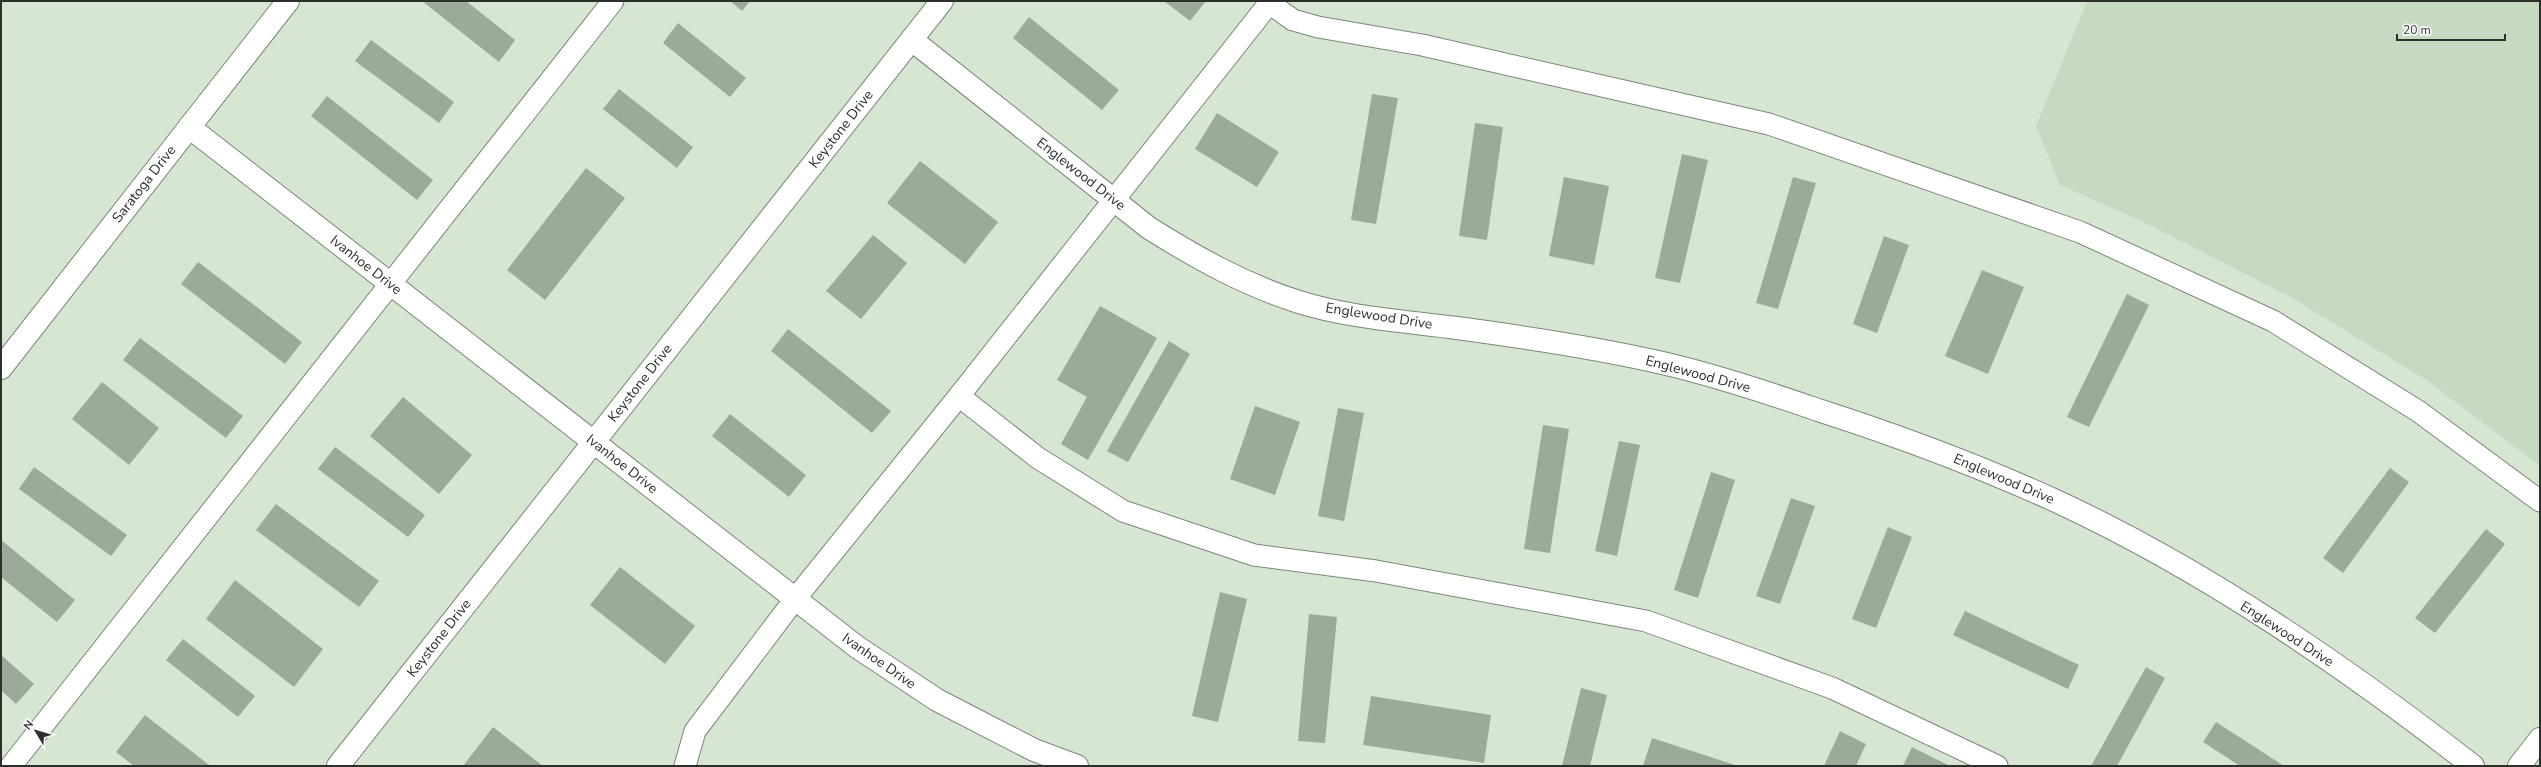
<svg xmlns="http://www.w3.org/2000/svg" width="2541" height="767" font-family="'Nunito Sans',sans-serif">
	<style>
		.built { fill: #c6dac2 }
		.building { fill: #9cab99 }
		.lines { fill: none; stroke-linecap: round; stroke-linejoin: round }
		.lane-casing { stroke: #7a8877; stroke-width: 23 }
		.street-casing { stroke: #7a8877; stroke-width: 24 }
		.secondary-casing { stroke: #7a8877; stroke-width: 24 }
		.lane { stroke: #fff; stroke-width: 21 }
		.street { stroke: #fff; stroke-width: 22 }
		.secondary { stroke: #fff; stroke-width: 22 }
		.labels { text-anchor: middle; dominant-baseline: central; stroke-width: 3.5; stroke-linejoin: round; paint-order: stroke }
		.street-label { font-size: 14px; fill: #2b312a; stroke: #fff }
	</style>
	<rect width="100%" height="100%" fill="#d6e6d3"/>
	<polygon class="built" points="2087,1 2540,1 2540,466 2428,381 2287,295 2141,221 2060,185 2036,126"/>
	<g class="building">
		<polygon points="422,1 466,1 515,40 499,62"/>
		<polygon points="730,1 750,1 742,11"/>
		<polygon points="1164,1 1206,1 1190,21"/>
		<polygon points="1029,17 1119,90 1102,110 1013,38"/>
		<polygon points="678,23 746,78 730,97 663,43"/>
		<polygon points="371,40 454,102 439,123 355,61"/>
		<polygon points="619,89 693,147 677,168 603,109"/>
		<polygon points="1372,94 1398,98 1376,224 1351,220"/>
		<polygon points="327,96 433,180 417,200 311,116"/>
		<polygon points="1217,113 1279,152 1257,187 1195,149"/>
		<polygon points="1475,123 1503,127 1487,240 1459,236"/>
		<polygon points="1682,154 1708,160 1680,283 1655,278"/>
		<polygon points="920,161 998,222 965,264 887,203"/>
		<polygon points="586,168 625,198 545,300 507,270"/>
		<polygon points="1564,177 1609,186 1594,265 1549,256"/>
		<polygon points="1793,177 1816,183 1778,309 1756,303"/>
		<polygon points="873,235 907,263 861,319 826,291"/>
		<polygon points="1884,236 1909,245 1877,333 1853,324"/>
		<polygon points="198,262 302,342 285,364 181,284"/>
		<polygon points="1982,270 2024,287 1988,374 1945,356"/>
		<polygon points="2127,294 2149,305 2089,427 2067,417"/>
		<polygon points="1100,306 1157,338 1088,460 1061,444 1087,397 1057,380"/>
		<polygon points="788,329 891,411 872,433 771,351"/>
		<polygon points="140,338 243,416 226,438 123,360"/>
		<polygon points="1169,341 1190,354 1128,462 1107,451"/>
		<polygon points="102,382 159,428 129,465 72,419"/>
		<polygon points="403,397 472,455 439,494 370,436"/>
		<polygon points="1255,406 1300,422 1275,495 1230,479"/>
		<polygon points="1338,408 1364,413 1344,521 1318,516"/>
		<polygon points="730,414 806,475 789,497 712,436"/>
		<polygon points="1543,425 1569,429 1550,553 1524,549"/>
		<polygon points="1619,441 1640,445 1617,556 1595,551"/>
		<polygon points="335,447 425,515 408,537 318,469"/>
		<polygon points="34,467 127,535 111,556 19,489"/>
		<polygon points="2390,468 2409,482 2343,573 2323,558"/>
		<polygon points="1711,472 1735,480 1698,598 1674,590"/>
		<polygon points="1791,498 1815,506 1780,604 1756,596"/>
		<polygon points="276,504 379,581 359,607 256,530"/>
		<polygon points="1888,527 1912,537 1876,628 1852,619"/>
		<polygon points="2486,529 2505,544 2435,633 2415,618"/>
		<polygon points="1,540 75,600 57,622 1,577"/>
		<polygon points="620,567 695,626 665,664 590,605"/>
		<polygon points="235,580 323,649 294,687 206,619"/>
		<polygon points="1220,592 1247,599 1218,722 1192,716"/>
		<polygon points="1965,611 2079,665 2068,689 1953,635"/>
		<polygon points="1309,614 1337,617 1325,743 1298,741"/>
		<polygon points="183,639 255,696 238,717 166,660"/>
		<polygon points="1,655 34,684 16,704 1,690"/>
		<polygon points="2146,667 2165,678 2117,766 2091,766"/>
		<polygon points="1581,688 1607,695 1590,766 1562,766"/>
		<polygon points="1371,696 1491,715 1484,763 1363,745"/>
		<polygon points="145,715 209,765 208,766 134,766 116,752"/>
		<polygon points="2216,722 2284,766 2240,766 2203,742"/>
		<polygon points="493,727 543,766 463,766"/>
		<polygon points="1840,731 1866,744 1856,766 1824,766"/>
		<polygon points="1652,738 1738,766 1643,766"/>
		<polygon points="1912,747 1950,766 1903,766"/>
	</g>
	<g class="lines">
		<g class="lane-casing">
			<g id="lane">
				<polyline points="1269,3 1293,20 1318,27 1422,45 1769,124 2080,232 2273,321 2418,411 2540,501"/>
				<polyline points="959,396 1038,458 1123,511 1254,555 1376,571 1646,621 1832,688 1997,766"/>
				<polyline points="11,766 613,1"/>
				<polyline points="685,766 695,731 795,599 959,396 1271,1"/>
			</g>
		</g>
		<g class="street-casing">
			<g id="street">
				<path d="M 912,40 L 1149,228 C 1197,258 1245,285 1299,302 C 1350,318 1405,321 1457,328 C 1524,337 1592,347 1658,362 C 1712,374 1766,392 1818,410 C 1899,436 1979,466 2056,501 C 2205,570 2344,666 2473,766"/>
				<polyline points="189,127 857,647 937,700 1034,750 1077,766"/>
				<polyline points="1,368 288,1"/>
				<polyline points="338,766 942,1"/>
			</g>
		</g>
		<g class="secondary-casing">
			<polyline id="secondary" points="2519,766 2540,739"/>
		</g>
		<use href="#lane" class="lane"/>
		<use href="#street" class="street"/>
		<use href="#secondary" class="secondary"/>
	</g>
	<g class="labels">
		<g class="street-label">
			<text transform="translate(841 129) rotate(-52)">Keystone Drive</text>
			<text transform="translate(1081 174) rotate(38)">Englewood Drive</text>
			<text transform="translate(144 184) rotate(-52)">Saratoga Drive</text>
			<text transform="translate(366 265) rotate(38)">Ivanhoe Drive</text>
			<text transform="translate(1379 316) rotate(9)">Englewood Drive</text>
			<text transform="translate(1698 374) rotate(15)">Englewood Drive</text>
			<text transform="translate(640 383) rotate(-52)">Keystone Drive</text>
			<text transform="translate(622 464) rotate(38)">Ivanhoe Drive</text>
			<text transform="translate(2004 479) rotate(23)">Englewood Drive</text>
			<text transform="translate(2287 634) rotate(33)">Englewood Drive</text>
			<text transform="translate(439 638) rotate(-52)">Keystone Drive</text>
			<text transform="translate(879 661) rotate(35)">Ivanhoe Drive</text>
		</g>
	</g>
	<rect width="2541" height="767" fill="none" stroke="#2b312a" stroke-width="4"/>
	<g transform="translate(36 731) rotate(308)" stroke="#ffffff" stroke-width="3" paint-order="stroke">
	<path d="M0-3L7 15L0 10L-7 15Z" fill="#2b312a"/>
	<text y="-6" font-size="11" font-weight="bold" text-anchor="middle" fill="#2b312a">N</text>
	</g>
	<path d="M2397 34v6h108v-6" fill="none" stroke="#2b312a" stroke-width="2"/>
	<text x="2403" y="34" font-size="12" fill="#2b312a" stroke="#ffffff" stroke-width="3" paint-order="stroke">20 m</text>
</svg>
